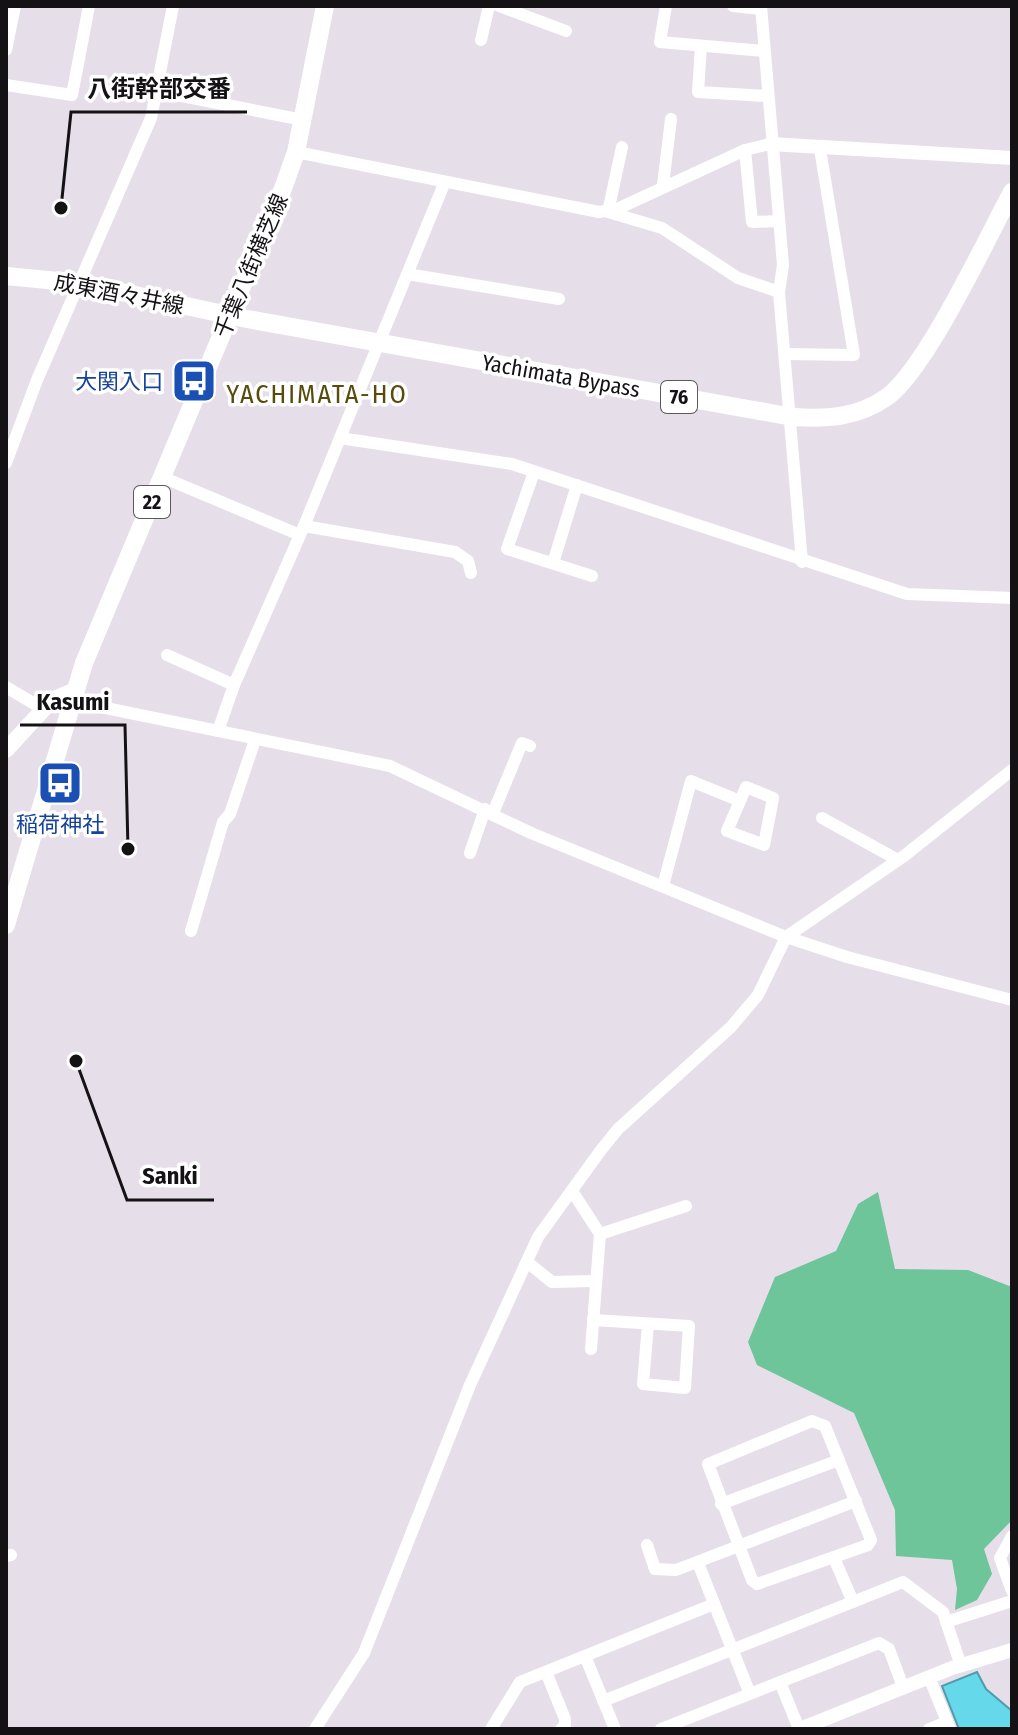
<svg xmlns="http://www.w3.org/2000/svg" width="1018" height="1735" font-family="'Fira Sans Condensed','Noto Sans JP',sans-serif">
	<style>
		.forest { fill: #6dc599 }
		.water { fill: #65d9ea; stroke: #4d9daa; stroke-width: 2 }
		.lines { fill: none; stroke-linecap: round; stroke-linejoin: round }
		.minor { stroke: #fff; stroke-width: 12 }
		.tertiary { stroke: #fff; stroke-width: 14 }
		.secondary { stroke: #fff; stroke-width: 16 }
		.primary { stroke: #fff; stroke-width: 18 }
		.labels { text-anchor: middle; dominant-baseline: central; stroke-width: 7; stroke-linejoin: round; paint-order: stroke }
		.shield { fill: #fff; stroke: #5b595c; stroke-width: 2 }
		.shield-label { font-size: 20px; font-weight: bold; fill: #151216 }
		.street-label { font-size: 22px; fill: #151216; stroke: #fff }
		.transit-label { font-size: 22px; fill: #164399; stroke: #fff; text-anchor: end }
		.quarter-label { font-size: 26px; letter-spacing: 2px; fill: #594b0b; stroke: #fff }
		.leader { fill: none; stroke: #151216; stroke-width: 3 }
		.callout-dot { fill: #151216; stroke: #fff; stroke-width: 3 }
		.callout-label { font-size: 24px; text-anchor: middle; font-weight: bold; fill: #151216; stroke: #fff; stroke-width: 7; stroke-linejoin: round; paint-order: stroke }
	</style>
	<rect width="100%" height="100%" fill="#e6dee9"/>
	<polygon class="forest" points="878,1192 895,1269 968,1270 1012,1287 1012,1520 984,1549 992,1574 977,1600 955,1610 957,1589 952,1560 896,1556 895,1510 854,1413 757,1365 748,1342 775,1277 836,1251 858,1204"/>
	<polygon class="water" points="977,1672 986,1689 1012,1711 1012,1729 959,1729 942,1686"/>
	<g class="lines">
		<g class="minor">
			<polyline points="499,6 566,31"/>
			<polyline points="666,6 660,42 764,51"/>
			<polyline points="733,6 761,9"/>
			<polyline points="761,6 783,265 779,292 802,562"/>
			<polyline points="481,40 489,6"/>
			<polyline points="701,46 698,92 766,96"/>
			<polyline points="6,50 15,6"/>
			<polyline points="6,85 72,95 89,6"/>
			<polyline points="156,91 303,120"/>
			<polyline points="622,147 608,212 662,228 738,278 779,292"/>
			<polyline points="745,150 752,222 779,221"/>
			<polyline points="296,152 599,212 617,209 745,150 770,144"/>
			<polyline points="663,185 671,119"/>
			<polyline points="407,274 559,299"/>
			<polyline points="785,354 854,355 820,149"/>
			<polyline points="340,438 512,464 907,594 1012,598"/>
			<polyline points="6,463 37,380 151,118 173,6"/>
			<polyline points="534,472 507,549 592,576"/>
			<polyline points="162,477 300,535"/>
			<polyline points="304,526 455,552 468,561 471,573"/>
			<polyline points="553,563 577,485"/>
			<polyline points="167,655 234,685"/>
			<polyline points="6,687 43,709"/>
			<polyline points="71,701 390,766 531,833 786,937 847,957 1012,1000"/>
			<polyline points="218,731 234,685 304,526 444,184"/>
			<polyline points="493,813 522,743 530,746"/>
			<polyline points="822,818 898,860"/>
			<polyline points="470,853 485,809"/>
			<polyline points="663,886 691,781 740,801 727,831 764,845 773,798 746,787 740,801"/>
			<polyline points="191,931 223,822 230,814 255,740"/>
			<polyline points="572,1191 600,1234 591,1349"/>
			<polyline points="600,1234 686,1206"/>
			<polyline points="527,1262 552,1282 596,1281"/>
			<polyline points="593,1320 689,1326 685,1388 643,1384 648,1324"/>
			<polygon points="812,1421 825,1426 871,1540 868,1545 757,1584 752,1580 708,1464"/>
			<polyline points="721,1504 839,1460"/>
			<polyline points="1012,1536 1000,1558 1012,1591"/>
			<polyline points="647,1545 655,1569 676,1570 856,1501"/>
			<polyline points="6,1556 11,1555"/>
			<polyline points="834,1558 853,1602"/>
			<polyline points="698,1563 750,1694"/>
			<polyline points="946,1622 1012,1601"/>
			<polyline points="585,1656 615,1729"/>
			<polyline points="546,1672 565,1719 565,1726 561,1729"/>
			<polyline points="929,1677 950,1729"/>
			<polyline points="780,1682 799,1729"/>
			<polyline points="603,1701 903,1582 943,1612 961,1666"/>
			<polyline points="315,1729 364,1653 470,1385 538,1237 601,1150 618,1129 731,1027 758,995 786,937 904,856 1012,770"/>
			<polyline points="491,1729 520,1682 714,1604"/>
			<polyline points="661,1729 879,1643 889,1649 903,1687"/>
			<polyline points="929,1729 947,1722"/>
		</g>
		<g class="tertiary">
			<polyline points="770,144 1012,158"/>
			<polyline points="800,1729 952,1668 1012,1650"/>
		</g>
		<polyline class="secondary" points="6,750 52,700 75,690"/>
		<g class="primary">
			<path d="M 6,276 L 79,283 L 247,319 L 793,417 C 827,419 857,418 887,397 C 926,369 986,240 1012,192"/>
			<polyline points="6,925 84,663 284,186 296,152 325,6"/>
		</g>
	</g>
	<defs>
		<g id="bus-square" transform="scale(2.3)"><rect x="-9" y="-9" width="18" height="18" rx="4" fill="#1a4fb4" stroke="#fff"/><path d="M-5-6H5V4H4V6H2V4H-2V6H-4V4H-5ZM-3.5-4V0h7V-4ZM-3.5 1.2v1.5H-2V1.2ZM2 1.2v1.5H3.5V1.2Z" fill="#fff"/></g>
	</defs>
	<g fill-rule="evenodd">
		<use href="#bus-square" x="194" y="381"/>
		<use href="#bus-square" x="60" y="783"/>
	</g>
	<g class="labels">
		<g class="shield">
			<rect x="661" y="381" width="36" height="32" rx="6"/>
			<rect x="134" y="486" width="36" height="32" rx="6"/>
		</g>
		<g class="shield-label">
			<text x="679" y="397">76</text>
			<text x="152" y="502">22</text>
		</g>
		<g class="street-label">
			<text transform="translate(251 266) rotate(-67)">千葉八街横芝線</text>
			<text transform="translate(119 294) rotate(11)">成東酒々井線</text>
			<text transform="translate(561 376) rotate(10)">Yachimata Bypass</text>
		</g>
		<g class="transit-label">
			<text x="163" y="381">大関入口</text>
			<text x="60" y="824" text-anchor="middle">稲荷神社</text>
		</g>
		<g class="quarter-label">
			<text x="317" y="394">YACHIMATA-HO</text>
		</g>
	</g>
	<path class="leader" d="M61 208L71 112H247M128 849L125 725H20M76 1061L127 1200H214"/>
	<g class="callout-dot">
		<circle cx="61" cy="208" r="8"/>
		<circle cx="128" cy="849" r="8"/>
		<circle cx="76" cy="1061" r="8"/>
	</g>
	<g class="callout-label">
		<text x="159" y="97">八街幹部交番</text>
		<text x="73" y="710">Kasumi</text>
		<text x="170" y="1184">Sanki</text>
	</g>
	<rect width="1018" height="1735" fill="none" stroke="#151216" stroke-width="16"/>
</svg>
